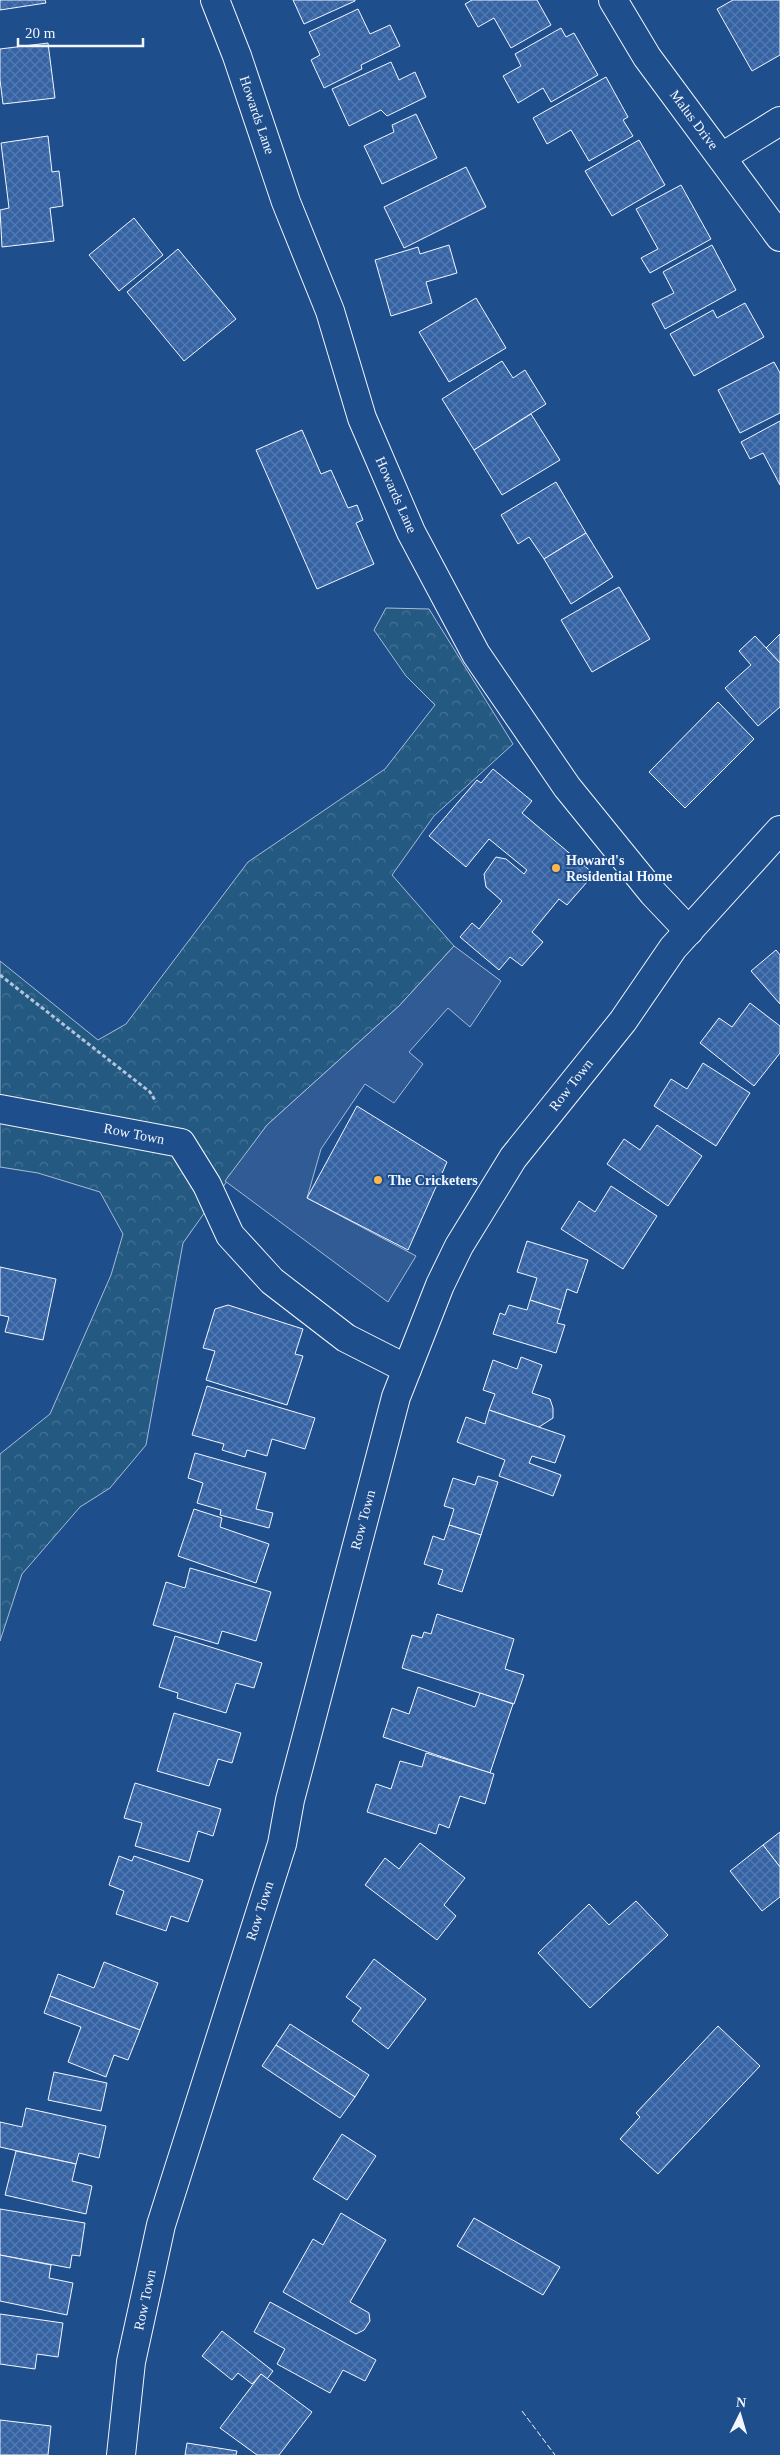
<svg xmlns="http://www.w3.org/2000/svg" width="780" height="2455" font-family="Georgia,serif">
	<style>
		.forest { fill: url(#forest-crowns); stroke: #a8bbd7 }
		.parking { fill: #305b95; stroke: #a8bbd7 }
		.building { fill: url(#building-cross-hatch); stroke: #f2f6ff }
		.lines { fill: none; stroke-linecap: round; stroke-linejoin: round }
		.street-casing { stroke: #f2f6ff; stroke-width: 30 }
		.secondary-casing { stroke: #f2f6ff; stroke-width: 30 }
		.path { stroke: #b3c4dc; stroke-width: 3; stroke-dasharray: 4 2.5; stroke-linecap: butt }
		.street { stroke: #1f4e8c; stroke-width: 28 }
		.secondary { stroke: #1f4e8c; stroke-width: 28 }
		.fence { stroke: #f2f6ff; stroke-width: 1; stroke-dasharray: 6 2.5; stroke-linecap: butt }
		.poi-dot { fill: #ffb74d; stroke: #1f4e8c; stroke-width: 2 }
		.labels { text-anchor: middle; dominant-baseline: central; stroke-width: 4; stroke-linejoin: round; paint-order: stroke }
		.street-label { font-size: 14px; fill: #f2f6ff; stroke: #1f4e8c }
		.poi-label { font-size: 14px; font-weight: bold; fill: #f2f6ff; stroke: #1f4e8c; text-anchor: start }
	</style>
	<defs>
		<pattern id="forest-crowns" width="20" height="18" patternUnits="userSpaceOnUse" patternTransform="scale(1.25)"><rect width="20" height="18" fill="#245a82"/><path d="M2 6a3 3 0 1 1 6 0M12 15a3 3 0 1 1 6 0" fill="none" stroke="#447295"/></pattern>
		<pattern id="building-cross-hatch" width="8" height="8" patternUnits="userSpaceOnUse" patternTransform="scale(1.25)"><rect width="8" height="8" fill="#3563a3"/><path d="M0 0l8 8M0 8l8-8" fill="none" stroke="#537ab1"/></pattern>
	</defs>
	<rect width="100%" height="100%" fill="#1f4e8c"/>
	<polygon class="forest" points="386,608 429,609 513,744 434,816 392,875 454,946 399,1006 267,1125 183,1243 146,1445 110,1488 80,1507 22,1574 0,1641 0,1454 50,1414 111,1275 123,1234 100,1192 38,1173 0,1167 0,961 98,1040 126,1024 248,862 385,769 435,705 406,676 374,630"/>
	<polygon class="parking" points="454,946 501,981 470,1027 448,1008 409,1052 423,1064 394,1103 365,1084 321,1149 307,1198 416,1256 388,1302 225,1181 267,1125 399,1006"/>
	<g class="building">
		<polygon points="0,0 45,0 46,3 0,10"/>
		<polygon points="293,0 355,0 355,1 304,24"/>
		<polygon points="472,0 537,0 551,25 511,48 494,18 478,27 465,4"/>
		<polygon points="733,0 780,0 780,55 752,71 717,9"/>
		<polygon points="358,9 370,34 390,25 400,46 361,65 362,69 324,88 311,60 320,55 309,32"/>
		<polygon points="561,28 566,37 574,33 598,75 551,102 543,88 518,103 503,76 521,66 515,54"/>
		<polygon points="48,43 55,98 3,104 0,80 0,49"/>
		<polygon points="391,62 399,80 415,72 426,97 387,116 381,110 349,126 332,89"/>
		<polygon points="606,77 628,117 623,120 633,136 589,161 571,130 547,144 533,118"/>
		<polygon points="416,114 437,158 382,184 364,146 394,132 392,125"/>
		<polygon points="48,136 52,172 59,171 63,206 50,208 54,241 2,247 0,210 9,208 1,143"/>
		<polygon points="639,140 665,185 612,216 585,171"/>
		<polygon points="466,167 486,207 404,248 384,207"/>
		<polygon points="681,185 711,239 650,273 641,258 658,249 636,209"/>
		<polygon points="134,218 163,255 119,291 89,255"/>
		<polygon points="449,245 457,273 426,282 432,303 391,316 375,260 418,247 420,254"/>
		<polygon points="712,245 736,290 665,329 652,304 674,293 663,272"/>
		<polygon points="178,249 236,319 184,361 127,292"/>
		<polygon points="476,298 506,348 449,382 419,332"/>
		<polygon points="745,303 764,337 694,376 670,334 713,310 717,318"/>
		<polygon points="502,361 513,378 525,370 546,404 474,450 442,399"/>
		<polygon points="774,362 780,373 780,413 740,433 718,390"/>
		<polygon points="531,414 560,460 502,495 474,450"/>
		<polygon points="780,421 780,485 763,453 750,459 741,442"/>
		<polygon points="302,430 321,474 331,470 348,508 357,505 363,520 356,523 374,564 317,589 256,450"/>
		<polygon points="556,482 586,533 544,559 529,537 518,544 501,515"/>
		<polygon points="586,533 613,577 571,604 544,559"/>
		<polygon points="619,587 650,639 592,672 561,620"/>
		<polygon points="780,634 780,663 766,648"/>
		<polygon points="755,636 780,663 780,707 758,726 725,688 751,665 739,651"/>
		<polygon points="718,702 754,739 685,808 649,772"/>
		<polygon points="493,769 532,801 522,813 594,874 567,905 559,899 532,932 543,942 522,966 510,957 499,970 460,937 472,923 479,929 502,901 486,887 484,874 496,857 506,859 524,874 527,870 489,839 466,867 429,836 477,780 481,783"/>
		<polygon points="776,950 780,955 780,1004 751,971"/>
		<polygon points="750,1003 780,1026 780,1053 754,1086 700,1043 719,1018 732,1027"/>
		<polygon points="703,1063 750,1093 716,1146 654,1106 671,1079 687,1089"/>
		<polygon points="357,1106 447,1162 408,1250 307,1198"/>
		<polygon points="657,1125 702,1156 668,1206 607,1164 624,1139 640,1150"/>
		<polygon points="611,1186 657,1216 623,1269 561,1229 579,1201 595,1212"/>
		<polygon points="527,1241 588,1260 577,1293 567,1289 561,1310 530,1300 537,1278 517,1272"/>
		<polygon points="0,1267 56,1279 43,1340 5,1332 9,1317 0,1315"/>
		<polygon points="530,1300 561,1310 557,1323 565,1325 556,1353 493,1334 500,1313 505,1315 509,1305 527,1310"/>
		<polygon points="228,1305 303,1329 295,1354 303,1356 287,1405 206,1380 215,1351 203,1348 215,1309"/>
		<polygon points="521,1357 542,1365 532,1393 550,1399 553,1408 553,1418 539,1427 489,1410 495,1394 483,1390 493,1360 517,1369"/>
		<polygon points="207,1386 315,1418 305,1449 272,1439 267,1456 247,1450 245,1457 222,1450 224,1444 192,1435"/>
		<polygon points="489,1410 565,1436 555,1463 532,1456 529,1463 561,1475 553,1496 499,1476 505,1460 457,1442 466,1417 485,1424"/>
		<polygon points="195,1453 266,1473 256,1509 273,1513 269,1528 220,1515 221,1510 197,1503 203,1483 188,1478"/>
		<polygon points="478,1476 498,1482 481,1535 449,1525 454,1509 444,1506 453,1478 475,1485"/>
		<polygon points="194,1509 222,1518 220,1527 269,1544 256,1583 178,1556"/>
		<polygon points="449,1525 481,1535 462,1592 438,1584 443,1570 424,1564 433,1536 444,1540"/>
		<polygon points="190,1568 271,1592 256,1641 222,1631 218,1644 153,1625 166,1582 185,1588"/>
		<polygon points="437,1614 514,1639 505,1669 524,1675 514,1704 402,1668 412,1635 422,1638 424,1632 431,1634"/>
		<polygon points="175,1636 262,1663 254,1688 236,1683 226,1713 177,1698 178,1693 159,1687"/>
		<polygon points="418,1687 475,1707 480,1693 513,1704 490,1773 383,1737 392,1708 409,1714"/>
		<polygon points="174,1713 241,1733 232,1763 218,1759 209,1786 157,1771"/>
		<polygon points="426,1753 494,1774 485,1804 460,1796 449,1828 439,1824 436,1834 367,1812 376,1784 391,1789 400,1761 422,1767"/>
		<polygon points="135,1783 221,1809 213,1836 198,1831 189,1862 135,1846 142,1823 124,1818"/>
		<polygon points="780,1832 780,1867 763,1845"/>
		<polygon points="420,1843 465,1878 444,1905 456,1916 437,1940 365,1885 385,1858 399,1869"/>
		<polygon points="763,1845 780,1867 780,1897 762,1911 730,1871"/>
		<polygon points="119,1856 132,1861 134,1856 203,1880 188,1922 171,1916 166,1931 116,1914 124,1891 109,1885"/>
		<polygon points="636,1901 668,1935 590,2008 538,1953 589,1904 609,1925"/>
		<polygon points="374,1959 426,1999 388,2049 352,2021 361,2008 346,1997"/>
		<polygon points="104,1962 158,1983 140,2030 50,1996 58,1974 94,1988"/>
		<polygon points="50,1996 140,2030 128,2060 114,2055 106,2077 68,2062 81,2027 44,2013"/>
		<polygon points="290,2024 369,2075 355,2097 276,2045"/>
		<polygon points="718,2026 760,2066 658,2174 620,2139 640,2117 636,2113"/>
		<polygon points="276,2045 355,2097 340,2118 262,2066"/>
		<polygon points="54,2072 107,2083 101,2111 48,2100"/>
		<polygon points="26,2108 106,2126 99,2158 79,2153 76,2164 0,2147 0,2122 22,2127"/>
		<polygon points="342,2134 376,2156 347,2200 313,2179"/>
		<polygon points="16,2151 76,2164 72,2181 92,2186 86,2214 5,2195"/>
		<polygon points="0,2209 85,2223 80,2256 72,2255 70,2268 0,2255"/>
		<polygon points="341,2213 386,2240 350,2302 369,2313 370,2321 364,2330 356,2334 283,2292 313,2239 323,2245"/>
		<polygon points="474,2218 560,2267 543,2295 457,2246"/>
		<polygon points="0,2255 51,2265 49,2278 73,2283 67,2315 0,2301"/>
		<polygon points="270,2302 376,2360 365,2381 343,2370 330,2393 277,2364 285,2349 254,2332"/>
		<polygon points="0,2314 63,2323 58,2357 37,2354 35,2369 0,2364"/>
		<polygon points="222,2331 273,2371 267,2379 261,2374 252,2384 238,2373 232,2380 202,2356"/>
		<polygon points="261,2374 312,2412 279,2455 257,2455 220,2428"/>
		<polygon points="0,2420 51,2426 48,2455 0,2455"/>
		<polygon points="187,2443 237,2451 236,2455 185,2455"/>
	</g>
	<g class="lines">
		<g class="street-casing">
			<g id="street">
				<polyline points="215,0 237,56 286,202 330,311 362,418 411,532 476,654 567,787 653,893 689,931"/>
				<polyline points="613,0 647,57 780,237"/>
				<polyline points="722,157 780,121"/>
				<polyline points="0,1109 181,1143 207,1185 230,1235 272,1281 346,1338 407,1369"/>
			</g>
		</g>
		<g class="secondary-casing">
			<polyline id="secondary" points="121,2455 131,2362 161,2225 282,1844 290,1800 396,1397 440,1285 459,1246 513,1158 623,1021 673,948 780,830"/>
		</g>
		<polyline class="path" points="0,975 150,1092 156,1102"/>
		<use href="#street" class="street"/>
		<use href="#secondary" class="secondary"/>
		<polyline class="fence" points="522,2411 555,2455"/>
	</g>
	<g class="poi-dot">
		<circle cx="556" cy="868" r="5"/>
		<circle cx="378" cy="1180" r="5"/>
	</g>
	<g class="labels">
		<g class="street-label">
			<text transform="translate(257 115) rotate(71)">Howards Lane</text>
			<text transform="translate(694 120) rotate(53)">Malus Drive</text>
			<text transform="translate(396 495) rotate(66)">Howards Lane</text>
			<text transform="translate(571 1085) rotate(-52)">Row Town</text>
			<text transform="translate(134 1134) rotate(11)">Row Town</text>
			<text transform="translate(363 1520) rotate(-75)">Row Town</text>
			<text transform="translate(260 1911) rotate(-72)">Row Town</text>
			<text transform="translate(145 2300) rotate(-78)">Row Town</text>
		</g>
		<g class="poi-label">
			<text x="566" y="860">Howard's<tspan x="566" dy="16">Residential Home</tspan></text>
			<text x="388" y="1180">The Cricketers</text>
		</g>
	</g>
	<g transform="translate(740 2415) rotate(5)" stroke="#1f4e8c" stroke-width="4" paint-order="stroke">
	<path d="M0-4L9 19L0 12L-9 19Z" fill="#f2f6ff"/>
	<text y="-8" font-size="14" font-weight="bold" text-anchor="middle" fill="#f2f6ff">N</text>
	</g>
	<path d="M18 38v8h125v-8" fill="none" stroke="#f2f6ff" stroke-width="2.5"/>
	<text x="25" y="38" font-size="15" fill="#f2f6ff" stroke="#1f4e8c" stroke-width="4" paint-order="stroke">20 m</text>
</svg>
